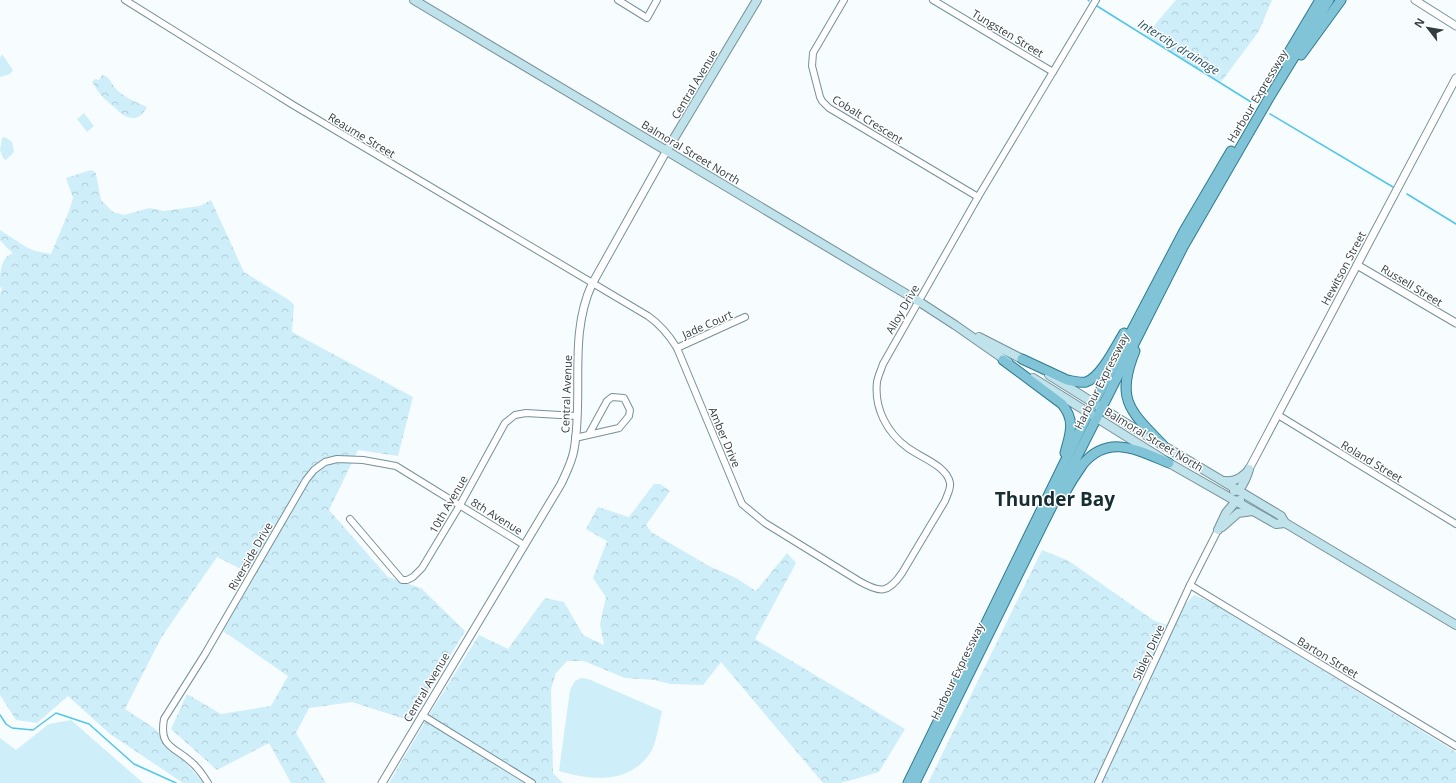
<svg xmlns="http://www.w3.org/2000/svg" width="1456" height="783" font-family="'Open Sans',sans-serif">
	<style>
		.green { fill: #ceeef9 }
		.forest { fill: url(#forest-crowns) }
		.lines { fill: none; stroke-linecap: round; stroke-linejoin: round }
		.stream { stroke: #52c6e9; stroke-width: 1.5 }
		.minor-casing { stroke: #769099; stroke-width: 8 }
		.tertiary-casing { stroke: #769099; stroke-width: 9 }
		.secondary-casing { stroke: #769099; stroke-width: 10 }
		.primary-casing { stroke: #2e7b91; stroke-width: 11 }
		.minor { stroke: #fff; stroke-width: 6 }
		.tertiary { stroke: #fff; stroke-width: 7 }
		.secondary { stroke: #c0e2eb; stroke-width: 8 }
		.primary { stroke: #81c4d7; stroke-width: 9 }
		.labels { text-anchor: middle; dominant-baseline: central; stroke-width: 3; stroke-linejoin: round; paint-order: stroke }
		.street-label { font-size: 11px; fill: #313c40; stroke: #fff }
		.water-label { font-size: 12px; font-style: italic; fill: #225262; stroke: #fff }
		.town-label { font-size: 19px; font-weight: bold; fill: #162d34; stroke: #fff }
	</style>
	<defs>
		<pattern id="forest-crowns" width="20" height="18" patternUnits="userSpaceOnUse"><rect width="20" height="18" fill="#ceeef9"/><path d="M2 6a3 3 0 1 1 6 0M12 15a3 3 0 1 1 6 0" fill="none" stroke="#b1cdd6"/></pattern>
	</defs>
	<rect width="100%" height="100%" fill="#f7fcfe"/>
	<g class="green">
		<polygon points="2,54 13,70 10,74 0,77 0,58"/>
		<polygon points="84,113 94,126 87,132 77,119"/>
		<polygon points="5,137 12,142 14,152 6,160 3,158 0,150 2,138"/>
		<path d="M 581,678 L 588,679 L 662,711 C 659,724 657,739 652,750 C 632,783 596,782 559,771 L 570,690 L 575,681 Z"/>
		<polygon points="71,720 143,783 0,783 0,738 16,750 49,724"/>
	</g>
	<g class="forest">
		<polygon points="1176,0 1272,0 1259,31 1221,82 1196,69 1146,35"/>
		<path d="M 102,75 C 111,77 111,84 116,89 C 122,96 138,103 147,107 C 138,124 126,119 115,108 C 110,103 105,100 101,95 C 97,91 95,86 92,82 L 95,79 L 99,80 Z"/>
		<path d="M 91,170 L 95,172 L 96,174 L 101,200 L 113,212 L 124,215 L 149,208 L 164,211 L 200,206 L 211,200 L 244,272 L 289,300 L 294,305 L 292,332 L 413,397 L 398,456 L 358,450 L 329,510 L 388,577 L 421,588 L 465,631 L 411,721 L 352,702 L 309,708 L 296,733 L 326,783 L 291,783 L 269,743 L 217,770 L 171,729 L 187,694 L 221,714 L 271,706 L 288,676 L 223,631 L 255,576 L 217,557 L 161,638 L 125,709 L 154,728 L 204,783 L 183,783 L 110,734 L 68,696 L 37,723 L 16,720 L 0,695 L 0,294 L 2,288 L 0,287 C 0,273 0,258 13,253 L 7,248 L 0,240 L 0,230 L 26,247 L 35,251 L 51,254 L 69,211 L 73,198 L 66,178 Z"/>
		<polygon points="654,484 660,484 670,491 646,525 651,532 709,566 736,578 756,591 787,553 796,563 755,639 905,729 879,772 841,783 823,783 721,662 703,685 671,684 655,680 625,678 584,661 567,661 556,673 551,689 553,773 563,783 389,783 432,710 479,635 508,649 545,598 564,602 583,635 604,645 600,624 606,597 593,578 607,541 586,529 598,507 629,517"/>
		<polygon points="1042,550 1069,561 1153,620 1167,625 1194,595 1213,603 1456,752 1456,783 928,783"/>
	</g>
	<g class="lines">
		<g class="stream">
			<polyline points="1088,0 1089,1"/>
			<polyline points="1097,6 1251,102"/>
			<polyline points="1270,114 1393,187"/>
			<polyline points="1407,194 1456,224"/>
			<polyline points="0,715 6,724 12,728 33,730 56,713 89,724 134,764 176,783"/>
		</g>
		<g class="minor-casing">
			<g id="minor">
				<path d="M 125,0 L 293,105 L 648,316 C 661,325 669,335 677,348 L 742,504 L 765,523 L 859,581 C 880,593 888,594 902,573 L 945,501 C 947,495 951,489 950,483 C 947,466 920,457 908,448 C 887,433 874,408 877,382 C 878,376 881,370 883,364 L 978,197 L 1096,0"/>
				<polyline points="618,0 647,18 657,0"/>
				<polyline points="844,0 813,53 812,66 820,97 822,101 829,108 978,197"/>
				<polyline points="933,0 1053,72"/>
				<polyline points="677,348 745,317"/>
				<polyline points="1278,415 1456,524"/>
				<polyline points="575,438 619,428 629,416 630,410 624,398 612,397 607,401 589,434"/>
				<polyline points="350,519 402,580 407,580 413,577 422,568 460,505 505,423 515,415 526,413 577,416"/>
				<polyline points="1190,585 1456,746"/>
				<polyline points="422,715 532,783"/>
				<path d="M 208,783 C 203,775 198,767 190,761 C 173,746 159,747 164,719 L 205,654 L 306,480 L 314,470 L 325,462 L 337,459 L 363,460 L 396,466 L 524,545"/>
				<polyline points="1098,783 1190,585 1218,530"/>
			</g>
		</g>
		<g class="tertiary-casing">
			<g id="tertiary">
				<polyline points="1415,0 1456,26"/>
				<polyline points="1357,265 1456,323"/>
				<polyline points="1249,469 1456,78"/>
				<path d="M 382,783 L 561,484 C 566,473 572,462 574,450 C 584,395 568,336 592,284 L 667,150"/>
			</g>
		</g>
		<g class="secondary-casing">
			<g id="secondary">
				<polyline points="414,0 918,301 955,325 1008,362"/>
				<polyline points="667,150 757,0"/>
				<polyline points="979,337 1028,362"/>
				<polyline points="1049,375 1124,422 1281,516 1285,523"/>
				<polyline points="1033,378 1169,463 1276,524 1285,523"/>
				<path d="M 1225,481 C 1235,482 1241,478 1248,471"/>
				<path d="M 1234,491 L 1239,490 C 1244,483 1247,477 1249,469"/>
				<polyline points="1282,521 1456,625"/>
				<polyline points="1222,527 1238,513 1253,511"/>
				<polyline points="1218,530 1226,513 1236,501 1240,500"/>
			</g>
		</g>
		<g class="primary-casing">
			<g id="primary">
				<polyline points="1301,55 1341,0"/>
				<polyline points="1283,62 1320,0"/>
				<path d="M 1135,351 C 1115,400 1130,411 1163,445"/>
				<path d="M 1022,359 L 1067,380 C 1073,381 1080,383 1086,382 C 1101,377 1116,346 1124,333"/>
				<path d="M 1003,360 L 1062,404 C 1076,421 1070,434 1065,453"/>
				<path d="M 1063,496 C 1069,485 1076,474 1083,464 C 1109,433 1139,451 1169,463"/>
				<polyline points="908,783 1089,412 1184,231 1231,151"/>
				<polyline points="915,783 1044,522 1183,247 1269,98 1329,0"/>
			</g>
		</g>
		<use href="#minor" class="minor"/>
		<use href="#tertiary" class="tertiary"/>
		<use href="#secondary" class="secondary"/>
		<use href="#primary" class="primary"/>
	</g>
	<g class="labels">
		<g class="street-label">
			<text transform="translate(1008 33) rotate(31)">Tungsten Street</text>
			<text transform="translate(694 84) rotate(-59)">Central Avenue</text>
			<text transform="translate(1257 96) rotate(-59)">Harbour Expressway</text>
			<text transform="translate(868 119) rotate(32)">Cobalt Crescent</text>
			<text transform="translate(362 135) rotate(31)">Reaume Street</text>
			<text transform="translate(691 152) rotate(31)">Balmoral Street North</text>
			<text transform="translate(1343 268) rotate(-62)">Hewitson Street</text>
			<text transform="translate(1412 285) rotate(31)">Russell Street</text>
			<text transform="translate(902 309) rotate(-60)">Alloy Drive</text>
			<text transform="translate(707 324) rotate(-24)">Jade Court</text>
			<text transform="translate(1101 381) rotate(-63)">Harbour Expressway</text>
			<text transform="translate(566 394) rotate(-88)">Central Avenue</text>
			<text transform="translate(725 437) rotate(67)">Amber Drive</text>
			<text transform="translate(1154 439) rotate(31)">Balmoral Street North</text>
			<text transform="translate(1372 461) rotate(31)">Roland Street</text>
			<text transform="translate(448 504) rotate(-60)">10th Avenue</text>
			<text transform="translate(497 516) rotate(32)">8th Avenue</text>
			<text transform="translate(250 556) rotate(-60)">Riverside Drive</text>
			<text transform="translate(1148 652) rotate(-65)">Sibley Drive</text>
			<text transform="translate(1328 657) rotate(31)">Barton Street</text>
			<text transform="translate(957 671) rotate(-64)">Harbour Expressway</text>
			<text transform="translate(426 687) rotate(-59)">Central Avenue</text>
		</g>
		<g class="water-label">
			<text transform="translate(1179 47) rotate(32)">Intercity drainage</text>
		</g>
		<g class="town-label">
			<text x="1055" y="499">Thunder Bay</text>
		</g>
	</g>
	<g transform="translate(1428 28) rotate(301)" stroke="#ffffff" stroke-width="3" paint-order="stroke">
	<path d="M0-3L7 15L0 10L-7 15Z" fill="#313c40"/>
	<text y="-6" font-size="11" font-weight="bold" text-anchor="middle" fill="#313c40">N</text>
	</g>
</svg>
